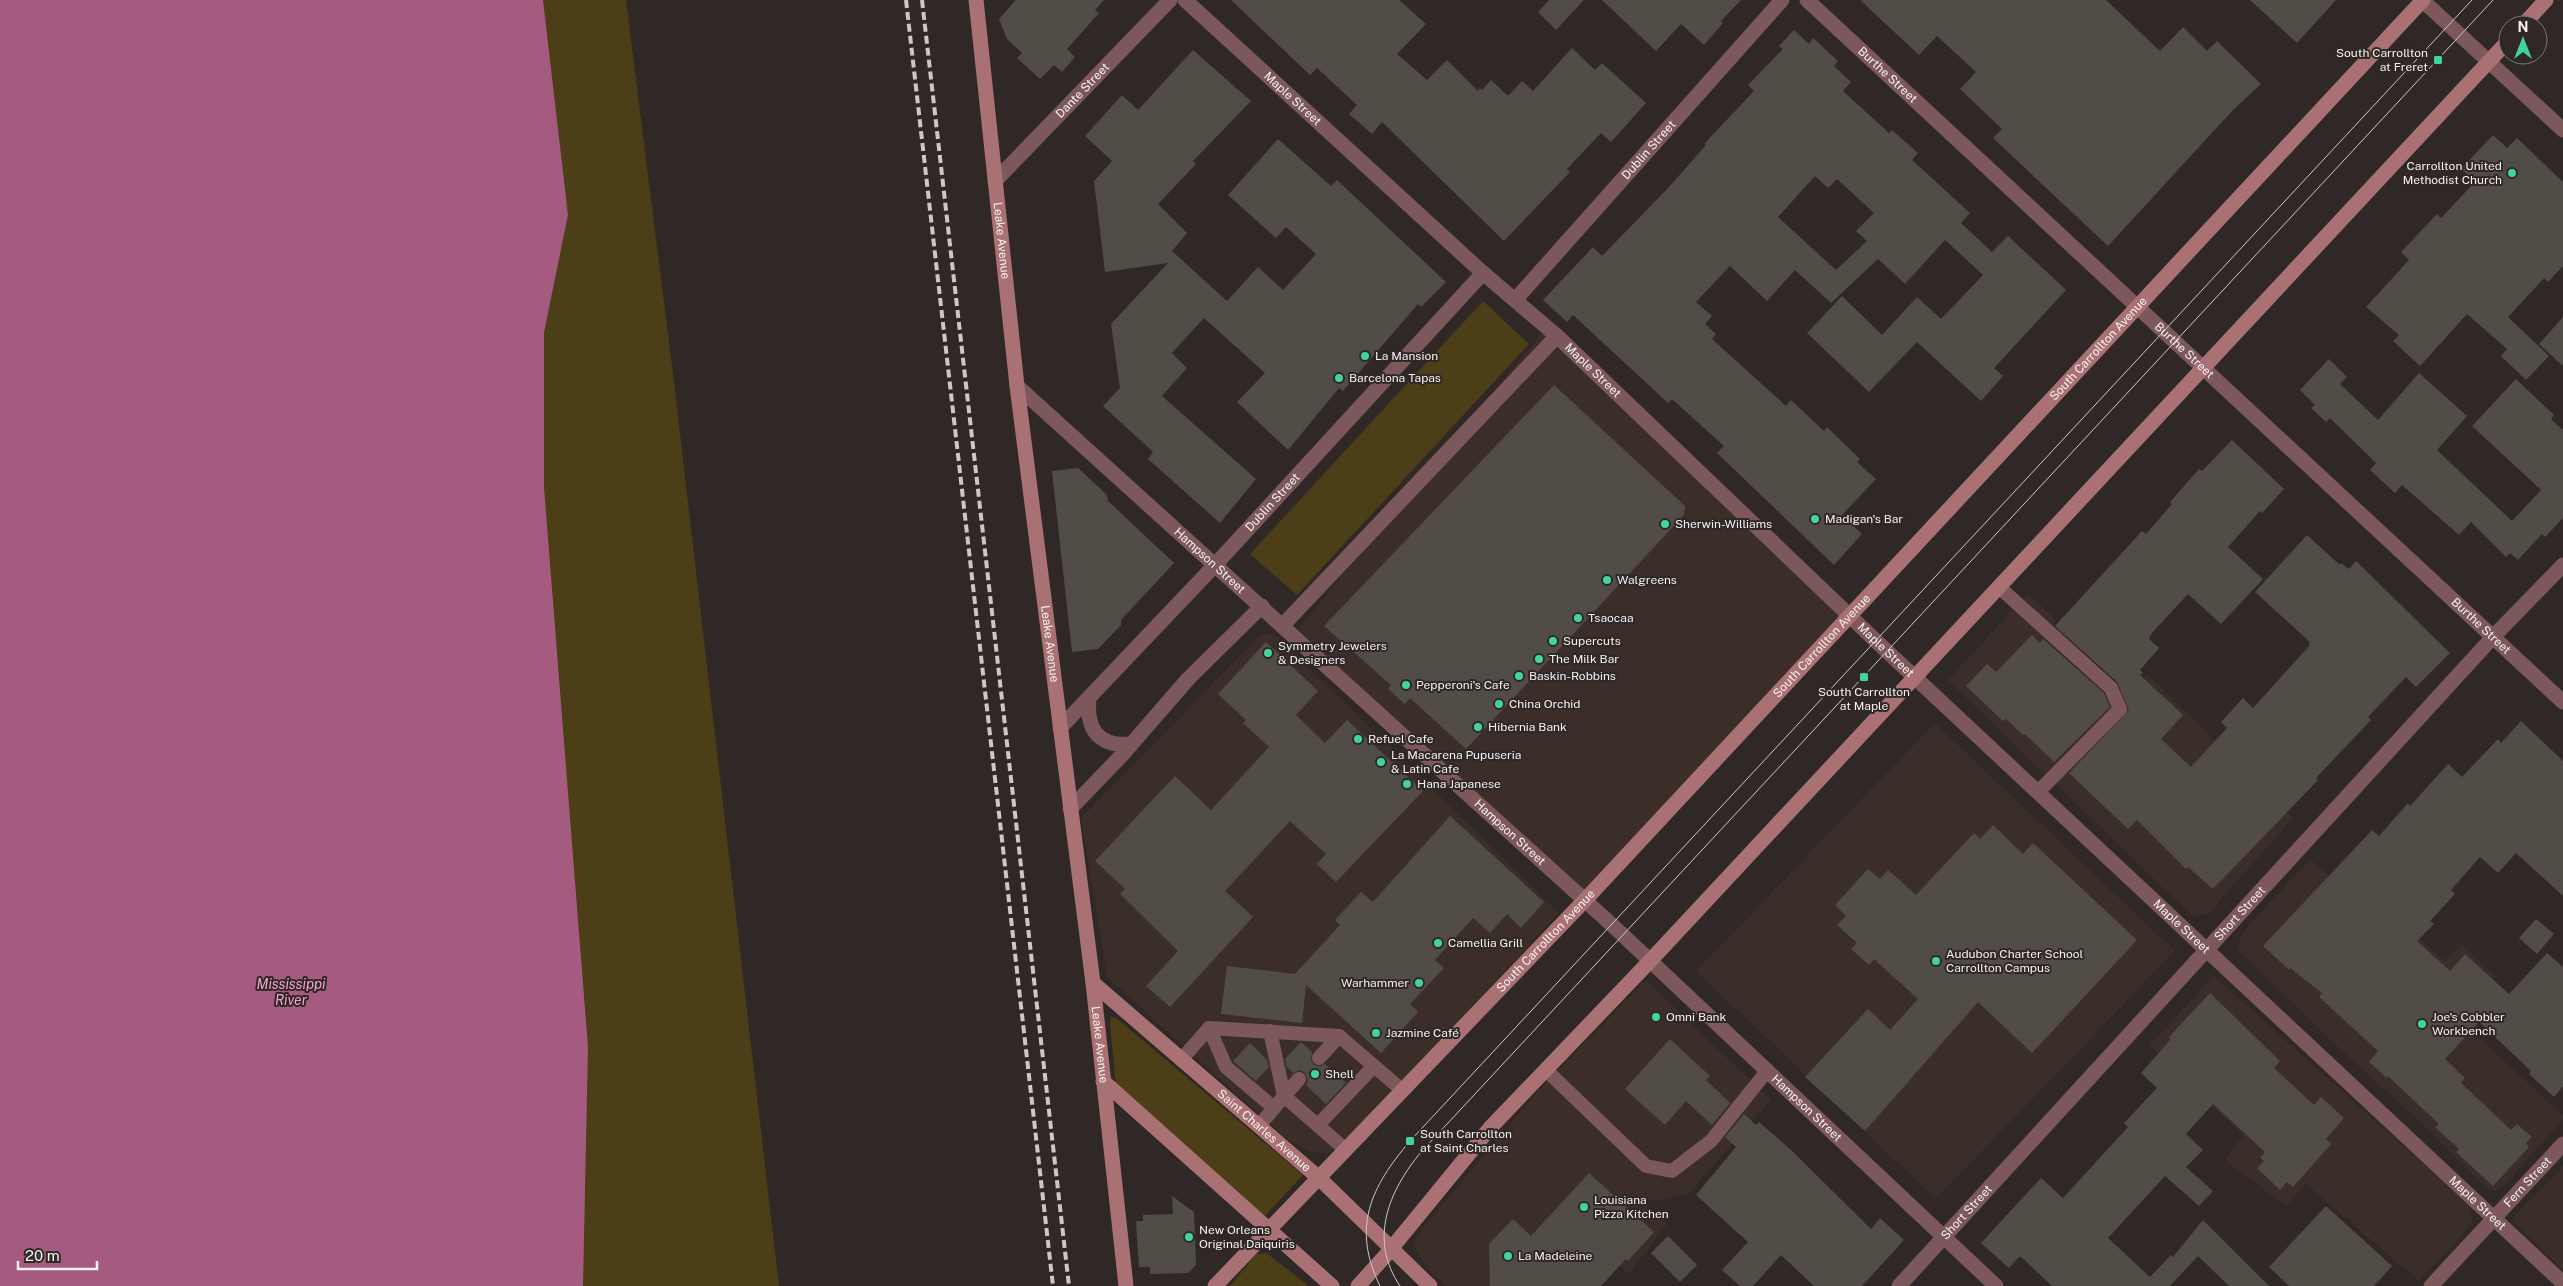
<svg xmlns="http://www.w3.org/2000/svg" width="2563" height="1286" font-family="'Public Sans',sans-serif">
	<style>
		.built { fill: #3b2e29 }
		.green { fill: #4c3e16 }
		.water { fill: #a55b80 }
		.building { fill: #524c47; fill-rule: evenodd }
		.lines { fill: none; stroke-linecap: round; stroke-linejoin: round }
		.lane { stroke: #7c585b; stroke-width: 14 }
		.street { stroke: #7c585b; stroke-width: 15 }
		.secondary { stroke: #aa7175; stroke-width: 15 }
		.tram { stroke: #cdc8c6; stroke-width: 1 }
		.rail { stroke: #cdc8c6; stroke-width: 4; stroke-dasharray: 8 4; stroke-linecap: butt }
		.poi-dot { fill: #42d4a0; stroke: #2f2826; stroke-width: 2 }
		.labels { text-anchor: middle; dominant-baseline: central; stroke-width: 4; stroke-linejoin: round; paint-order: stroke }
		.poi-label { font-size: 12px; fill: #f6f1ef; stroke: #2f2826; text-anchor: start }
		.street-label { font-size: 12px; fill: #f6f1ef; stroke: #2f2826 }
		.water-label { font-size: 14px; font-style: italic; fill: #f7a4cb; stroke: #2f2826 }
	</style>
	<rect width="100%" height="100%" fill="#2f2826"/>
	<g class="built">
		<polygon points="1544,331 1850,616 1585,900 1474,800 1298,629"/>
		<polygon points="2027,594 2052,615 2055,626 2105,673 2108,681 2124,693 2128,692 2147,674 2293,818 2208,914 2192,916 1948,680"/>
		<polygon points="1261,634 1270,634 1278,638 1559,913 1362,1124 1327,1154 1308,1151 1284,1137 1107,977 1081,818"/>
		<polygon points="1935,723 2175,951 1936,1199 1696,971"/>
		<polygon points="2310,859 2378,918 2393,915 2445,961 2463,944 2495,976 2455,1016 2563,1115 2563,1120 2501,1189 2494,1191 2484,1187 2424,1126 2314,1025 2237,949 2242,933"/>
		<polygon points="2214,976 2469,1205 2473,1223 2419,1281 2306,1184 2286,1206 2224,1160 2244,1135 2203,1099 2205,1095 2149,1045"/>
		<polygon points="1646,980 1771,1100 1688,1194 1657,1201 1638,1197 1667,1224 1629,1274 1583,1237 1539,1286 1446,1286 1427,1268 1415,1247 1416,1236 1536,1093"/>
		<polygon points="2563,1166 2563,1270 2511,1219"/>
	</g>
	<g class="green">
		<polygon points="535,0 626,0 674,382 779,1286 559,1286 529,482 544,333 568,215"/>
		<polygon points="1483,301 1529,344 1297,595 1250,554"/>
		<polygon points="1111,1017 1115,1017 1303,1175 1265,1216 1116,1087 1110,1024"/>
		<polygon points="1266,1253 1309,1286 1230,1286 1256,1254"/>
	</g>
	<polygon class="water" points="0,0 543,0 568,215 544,333 544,487 588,1047 583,1286 0,1286"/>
	<g class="building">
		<polygon points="1016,0 1104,0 1095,10 1099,13 1067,49 1075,57 1062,72 1054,65 1040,79 1017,58 1022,53 1007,39 999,19"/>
		<polygon points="1231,0 1399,0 1426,24 1397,54 1427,80 1447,60 1478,91 1480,88 1482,90 1491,80 1508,96 1522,81 1533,91 1572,48 1595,70 1602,63 1646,103 1611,142 1601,133 1567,169 1570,172 1504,241 1382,122 1372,134 1349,114 1357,105 1317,68 1310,75"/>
		<polygon points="1549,0 1584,0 1556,30 1538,12"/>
		<polygon points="1602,0 1741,0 1721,21 1723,23 1704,45 1681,24 1656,51"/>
		<polygon points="1860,0 2106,0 2160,51 2183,27 2207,51 2217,41 2261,84 2233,110 2108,246 1993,138 2002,129 1960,89 1976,72 1937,36 1919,55"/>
		<polygon points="2250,0 2336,0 2297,43"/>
		<path d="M 1794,30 L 1809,44 L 1813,38 L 1838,61 L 1834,66 L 1851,82 L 1843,91 L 1889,133 L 1892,130 L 1918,153 L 1912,160 L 1970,213 L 1961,223 L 1992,252 L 2008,236 L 2066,290 L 1994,368 L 2003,376 L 1981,401 L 1917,342 L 1869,392 L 1807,333 L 1842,296 L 1882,335 L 1917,297 L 1941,319 L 1983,275 L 1945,240 L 1905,284 L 1878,259 L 1831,303 L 1795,270 L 1767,301 L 1730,266 L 1696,302 L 1712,316 L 1705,324 L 1716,334 L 1712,339 L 1786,406 L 1791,400 L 1824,431 L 1827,427 L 1860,459 L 1857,462 L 1876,479 L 1842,515 L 1862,534 L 1834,565 L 1717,453 L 1724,446 L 1672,399 L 1668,403 L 1573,315 L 1567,322 L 1543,300 L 1593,247 L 1602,256 L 1669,187 L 1706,145 L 1704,144 L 1754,91 L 1748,85 L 1783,49 L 1779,46 ZM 1815,176 L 1828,188 L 1837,179 L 1874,213 L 1856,231 L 1867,241 L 1836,270 L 1778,217 Z"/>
		<polygon points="1193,50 1251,101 1193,161 1196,164 1158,204 1187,233 1172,251 1227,301 1258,267 1283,290 1316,254 1286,227 1276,238 1228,195 1278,139 1331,186 1337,180 1446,282 1421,307 1418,304 1343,391 1339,388 1288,450 1237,402 1265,373 1204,318 1172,353 1187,368 1162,396 1256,479 1220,523 1148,459 1153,452 1103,406 1120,388 1111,324 1168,263 1105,272 1094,181 1112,161 1085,136 1122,95 1138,110"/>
		<polygon points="2493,135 2507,148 2517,138 2563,182 2563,266 2548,282 2544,278 2508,317 2549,356 2526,380 2501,356 2507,349 2467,314 2420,366 2393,341 2399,335 2366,307 2409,260 2401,252 2437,214 2441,218 2475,182 2461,169"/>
		<polygon points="2563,317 2563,366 2539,344"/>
		<polygon points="2329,359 2347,377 2340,384 2378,420 2419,373 2467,416 2437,450 2512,521 2541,490 2472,426 2516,379 2554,415 2551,419 2563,430 2563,518 2545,537 2542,534 2518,560 2510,553 2506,557 2471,522 2459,535 2402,485 2395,493 2370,470 2376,463 2330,418 2326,422 2311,408 2315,405 2300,390"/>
		<polygon points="1554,385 1685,506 1684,515 1466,749 1410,698 1405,704 1388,689 1391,685 1324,626"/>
		<polygon points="2232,440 2284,489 2262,513 2260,511 2228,547 2263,579 2221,624 2188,594 2151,634 2149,639 2159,648 2140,670 2143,673 2140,675 2183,715 2161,739 2191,767 2227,728 2221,722 2243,698 2253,708 2310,645 2308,644 2310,642 2255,592 2307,535 2340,565 2341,563 2349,569 2356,561 2450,653 2416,687 2406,677 2368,717 2371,720 2316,778 2318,780 2213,889 2188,867 2186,869 2137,820 2128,829 2069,773 2129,710 2117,682 2055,626 2142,531 2146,534 2172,504 2170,502 2199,469 2202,471"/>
		<polygon points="1078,468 1107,495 1108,501 1174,563 1121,620 1121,625 1098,649 1072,652 1052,471"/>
		<polygon points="2032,635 2040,643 2043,639 2104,693 2110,707 2054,762 2025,734 2023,735 2006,719 2003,721 1966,686 1987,664 1996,672"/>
		<polygon points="1266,642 1318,691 1296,715 1325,743 1347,720 1423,791 1336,882 1317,864 1326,854 1290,821 1225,891 1253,917 1170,1007 1146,986 1178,951 1120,894 1125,889 1095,861 1175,776 1211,810 1269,747 1243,723 1246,720 1218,694"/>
		<polygon points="2521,721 2563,761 2563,896 2516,853 2498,873 2480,857 2451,890 2455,894 2430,921 2434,924 2417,941 2450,971 2465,954 2509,994 2547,953 2563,967 2563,1086 2554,1097 2529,1074 2531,1071 2479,1022 2445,1059 2465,1078 2461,1083 2511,1130 2517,1124 2532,1137 2526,1143 2529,1147 2493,1186 2456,1152 2459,1149 2435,1127 2439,1124 2388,1076 2387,1078 2369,1062 2378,1051 2319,997 2322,993 2290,968 2289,970 2263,946 2372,830 2379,836 2408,803 2410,806 2448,764 2462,777 2498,739 2501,743"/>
		<polygon points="1450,816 1544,902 1521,928 1507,914 1490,933 1473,918 1435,960 1444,968 1410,1004 1418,1012 1381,1053 1306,985 1302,1023 1221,1014 1227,966 1295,974 1340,925 1335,920 1361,892 1373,902"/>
		<polygon points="1993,825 2023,854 2033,843 2137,940 2032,1053 1978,1002 1865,1131 1805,1077 1868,1009 1890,1030 1918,999 1874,959 1869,965 1851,949 1857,943 1837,925 1846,916 1835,905 1868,869 1880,879 1888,870 1916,895 1974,833 1980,839"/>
		<polygon points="2536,919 2554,934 2537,954 2519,938"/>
		<polygon points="2210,993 2280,1061 2274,1068 2314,1105 2321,1097 2344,1118 2326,1139 2331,1144 2293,1187 2287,1182 2280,1190 2257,1168 2264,1161 2260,1158 2265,1152 2213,1104 2186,1134 2203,1150 2186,1167 2213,1191 2199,1206 2165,1176 2108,1238 2150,1277 2171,1255 2173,1257 2203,1220 2269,1286 2229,1286 2198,1256 2170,1286 2052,1286 2020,1256 2009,1268 1981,1243 2041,1178 2063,1198 2128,1127 2124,1123 2157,1088 2141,1073 2171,1039 2169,1037"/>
		<polygon points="1670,1039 1710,1076 1706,1080 1730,1103 1712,1125 1686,1101 1665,1125 1625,1089"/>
		<polygon points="1301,1042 1312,1052 1311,1060 1314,1065 1321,1066 1325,1064 1346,1083 1326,1104 1306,1085 1308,1080 1305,1073 1300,1070 1293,1073 1287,1067 1285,1059"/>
		<polygon points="1250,1043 1267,1060 1269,1067 1256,1081 1233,1061"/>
		<polygon points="1744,1114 1756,1125 1759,1122 1790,1149 1871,1229 1880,1218 1904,1240 1862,1286 1814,1286 1781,1255 1753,1286 1740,1286 1722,1270 1748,1242 1696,1195 1736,1147 1725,1137"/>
		<polygon points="1589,1173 1654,1232 1628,1261 1626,1259 1601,1286 1490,1286 1489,1244 1513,1219 1531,1236"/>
		<polygon points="1172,1196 1194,1212 1196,1265 1188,1273 1150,1274 1150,1267 1139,1267 1136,1221 1143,1221 1143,1215 1173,1214"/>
		<polygon points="2326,1206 2392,1266 2374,1286 2289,1286 2269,1267"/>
		<polygon points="1668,1236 1697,1265 1680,1282 1651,1253"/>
	</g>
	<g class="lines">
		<g class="lane">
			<polyline points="1999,587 2111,688 2120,709 2038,792"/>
			<polyline points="1209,1028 1226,1067 1274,1108"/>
			<polyline points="1319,1058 1339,1036"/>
			<polyline points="1181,1060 1209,1028 1339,1036 1402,1090"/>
			<polyline points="1546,1070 1646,1166 1672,1171 1711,1141 1767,1071"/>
			<polyline points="1299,1079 1284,1096 1346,1150"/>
			<polyline points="1319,1124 1374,1066"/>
			<polyline points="1259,1126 1284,1096 1270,1031"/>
		</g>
		<g class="street">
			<path id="s1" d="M 1185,0 L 1483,273 L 1557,336 L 1876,641 L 2563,1283"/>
			<path id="s2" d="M 1807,0 L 2563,702"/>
			<polyline points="2422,0 2563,130"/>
			<path id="s3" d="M 995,181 L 1170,0"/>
			<path id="s4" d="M 1515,300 L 1782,0"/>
			<path id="s5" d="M 1017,386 L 1611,924 L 1996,1286"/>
			<polyline points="1283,625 1557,336"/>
			<path d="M 1089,698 C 1086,729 1098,747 1131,744"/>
			<path id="s6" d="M 1060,728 L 1215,565 L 1483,273"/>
			<polyline points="1070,809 1122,755 1188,679 1262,606"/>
			<path id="s7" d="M 1899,1286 L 2493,637 L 2563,565"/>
			<path id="s8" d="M 2431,1286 L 2563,1144"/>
		</g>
		<g class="secondary">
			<path id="s9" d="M 976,0 L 1017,386 L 1093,983 L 1126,1286"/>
			<polyline points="2523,25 2546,0"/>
			<path id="s10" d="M 1093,983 L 1319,1178 L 1430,1286"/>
			<polyline points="1103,1081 1332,1286"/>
			<path id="s11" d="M 1215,1286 L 1585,900 L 2423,0"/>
			<polyline points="1358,1286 1386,1255 1490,1128 1650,961 2508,41"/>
		</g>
		<g class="tram">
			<path d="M 1380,1286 C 1351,1227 1371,1187 1410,1141 L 2472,0"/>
			<path d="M 1400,1286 C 1368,1239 1389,1191 1421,1152 L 2493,0"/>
		</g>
		<g class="rail">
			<polyline points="906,0 1053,1286"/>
			<polyline points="922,0 1069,1286"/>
		</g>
	</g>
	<g class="poi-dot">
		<rect x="2433" y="55" width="10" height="10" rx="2.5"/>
		<circle cx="2512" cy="173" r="5"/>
		<circle cx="1365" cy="356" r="5"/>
		<circle cx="1339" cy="378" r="5"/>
		<circle cx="1815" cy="519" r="5"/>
		<circle cx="1665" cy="524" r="5"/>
		<circle cx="1607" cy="580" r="5"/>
		<circle cx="1578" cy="618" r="5"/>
		<circle cx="1553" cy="641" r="5"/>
		<circle cx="1268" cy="653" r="5"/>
		<circle cx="1539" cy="659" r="5"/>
		<circle cx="1519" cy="676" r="5"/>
		<rect x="1859" y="672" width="10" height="10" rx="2.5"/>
		<circle cx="1406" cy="685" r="5"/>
		<circle cx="1499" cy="704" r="5"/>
		<circle cx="1478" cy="727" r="5"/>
		<circle cx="1358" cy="739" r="5"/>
		<circle cx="1381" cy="762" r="5"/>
		<circle cx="1407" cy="784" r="5"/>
		<circle cx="1438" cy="943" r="5"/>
		<circle cx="1936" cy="961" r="5"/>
		<circle cx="1419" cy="983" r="5"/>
		<circle cx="1656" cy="1017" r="5"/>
		<circle cx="2422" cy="1024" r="5"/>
		<circle cx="1376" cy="1033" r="5"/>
		<circle cx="1315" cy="1074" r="5"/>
		<rect x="1405" y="1136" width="10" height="10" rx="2.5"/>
		<circle cx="1584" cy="1207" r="5"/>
		<circle cx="1189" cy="1237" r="5"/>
		<circle cx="1508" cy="1256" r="5"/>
	</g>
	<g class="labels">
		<g class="poi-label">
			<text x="2428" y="53" text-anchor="end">South Carrollton<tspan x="2428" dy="14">at Freret</tspan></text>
			<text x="2502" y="166" text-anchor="end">Carrollton United<tspan x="2502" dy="14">Methodist Church</tspan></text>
			<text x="1375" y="356">La Mansion</text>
			<text x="1349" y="378">Barcelona Tapas</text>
			<text x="1825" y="519">Madigan's Bar</text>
			<text x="1675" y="524">Sherwin-Williams</text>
			<text x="1617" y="580">Walgreens</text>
			<text x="1588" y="618">Tsaocaa</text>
			<text x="1563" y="641">Supercuts</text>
			<text x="1278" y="646">Symmetry Jewelers<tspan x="1278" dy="14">&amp; Designers</tspan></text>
			<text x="1549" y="659">The Milk Bar</text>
			<text x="1529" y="676">Baskin-Robbins</text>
			<text x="1416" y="685">Pepperoni's Cafe</text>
			<text x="1864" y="692" text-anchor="middle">South Carrollton<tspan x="1864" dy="14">at Maple</tspan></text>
			<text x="1509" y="704">China Orchid</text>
			<text x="1488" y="727">Hibernia Bank</text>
			<text x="1368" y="739">Refuel Cafe</text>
			<text x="1391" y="755">La Macarena Pupuseria<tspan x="1391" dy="14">&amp; Latin Cafe</tspan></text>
			<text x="1417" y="784">Hana Japanese</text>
			<text x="1448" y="943">Camellia Grill</text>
			<text x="1946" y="954">Audubon Charter School<tspan x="1946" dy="14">Carrollton Campus</tspan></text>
			<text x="1409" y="983" text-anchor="end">Warhammer</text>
			<text x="1666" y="1017">Omni Bank</text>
			<text x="2432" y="1017">Joe's Cobbler<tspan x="2432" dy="14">Workbench</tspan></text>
			<text x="1386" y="1033">Jazmine Café</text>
			<text x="1325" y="1074">Shell</text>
			<text x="1420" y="1134">South Carrollton<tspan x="1420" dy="14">at Saint Charles</tspan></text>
			<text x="1594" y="1200">Louisiana<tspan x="1594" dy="14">Pizza Kitchen</tspan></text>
			<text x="1199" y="1230">New Orleans<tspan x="1199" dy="14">Original Daiquiris</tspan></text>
			<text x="1518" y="1256">La Madeleine</text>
		</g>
		<g class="street-label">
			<text stroke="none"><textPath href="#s2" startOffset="110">Burthe Street</textPath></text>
			<text stroke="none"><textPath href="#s3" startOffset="126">Dante Street</textPath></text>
			<text stroke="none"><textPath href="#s1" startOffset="146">Maple Street</textPath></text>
			<text stroke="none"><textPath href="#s4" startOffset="201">Dublin Street</textPath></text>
			<text stroke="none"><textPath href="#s9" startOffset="242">Leake Avenue</textPath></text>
			<text stroke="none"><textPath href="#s11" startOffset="1288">South Carrollton Avenue</textPath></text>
			<text stroke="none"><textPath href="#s2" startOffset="515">Burthe Street</textPath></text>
			<text stroke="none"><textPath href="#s1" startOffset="551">Maple Street</textPath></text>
			<text stroke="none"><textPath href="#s6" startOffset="310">Dublin Street</textPath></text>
			<text stroke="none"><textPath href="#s5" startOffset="260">Hampson Street</textPath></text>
			<text stroke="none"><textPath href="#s2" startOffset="920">Burthe Street</textPath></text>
			<text stroke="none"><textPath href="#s9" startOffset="648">Leake Avenue</textPath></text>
			<text stroke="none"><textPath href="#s11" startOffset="882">South Carrollton Avenue</textPath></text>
			<text stroke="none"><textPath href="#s1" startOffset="956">Maple Street</textPath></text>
			<text stroke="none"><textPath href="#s5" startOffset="665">Hampson Street</textPath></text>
			<text stroke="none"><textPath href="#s7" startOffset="505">Short Street</textPath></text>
			<text stroke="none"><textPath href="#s1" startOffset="1361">Maple Street</textPath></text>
			<text stroke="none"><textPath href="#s11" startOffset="478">South Carrollton Avenue</textPath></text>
			<text stroke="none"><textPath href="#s9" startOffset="1052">Leake Avenue</textPath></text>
			<text stroke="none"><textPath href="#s5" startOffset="1070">Hampson Street</textPath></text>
			<text stroke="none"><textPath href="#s10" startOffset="226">Saint Charles Avenue</textPath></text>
			<text stroke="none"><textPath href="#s8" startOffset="142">Fern Street</textPath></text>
			<text stroke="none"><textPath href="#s1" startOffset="1766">Maple Street</textPath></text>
			<text stroke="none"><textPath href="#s7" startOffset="100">Short Street</textPath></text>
		</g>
		<g class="water-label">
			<text x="291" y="984">Mississippi<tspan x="291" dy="16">River</tspan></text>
		</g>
	</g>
	<g transform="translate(2523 40)"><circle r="24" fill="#2f2826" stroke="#7f7876"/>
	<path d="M0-4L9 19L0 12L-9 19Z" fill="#42d4a0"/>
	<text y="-8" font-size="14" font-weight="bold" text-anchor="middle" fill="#f6f1ef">N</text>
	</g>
	<path d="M18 1261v8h79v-8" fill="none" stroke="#f6f1ef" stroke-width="2.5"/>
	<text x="25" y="1261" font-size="15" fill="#f6f1ef" stroke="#2f2826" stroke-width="4" paint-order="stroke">20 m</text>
</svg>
